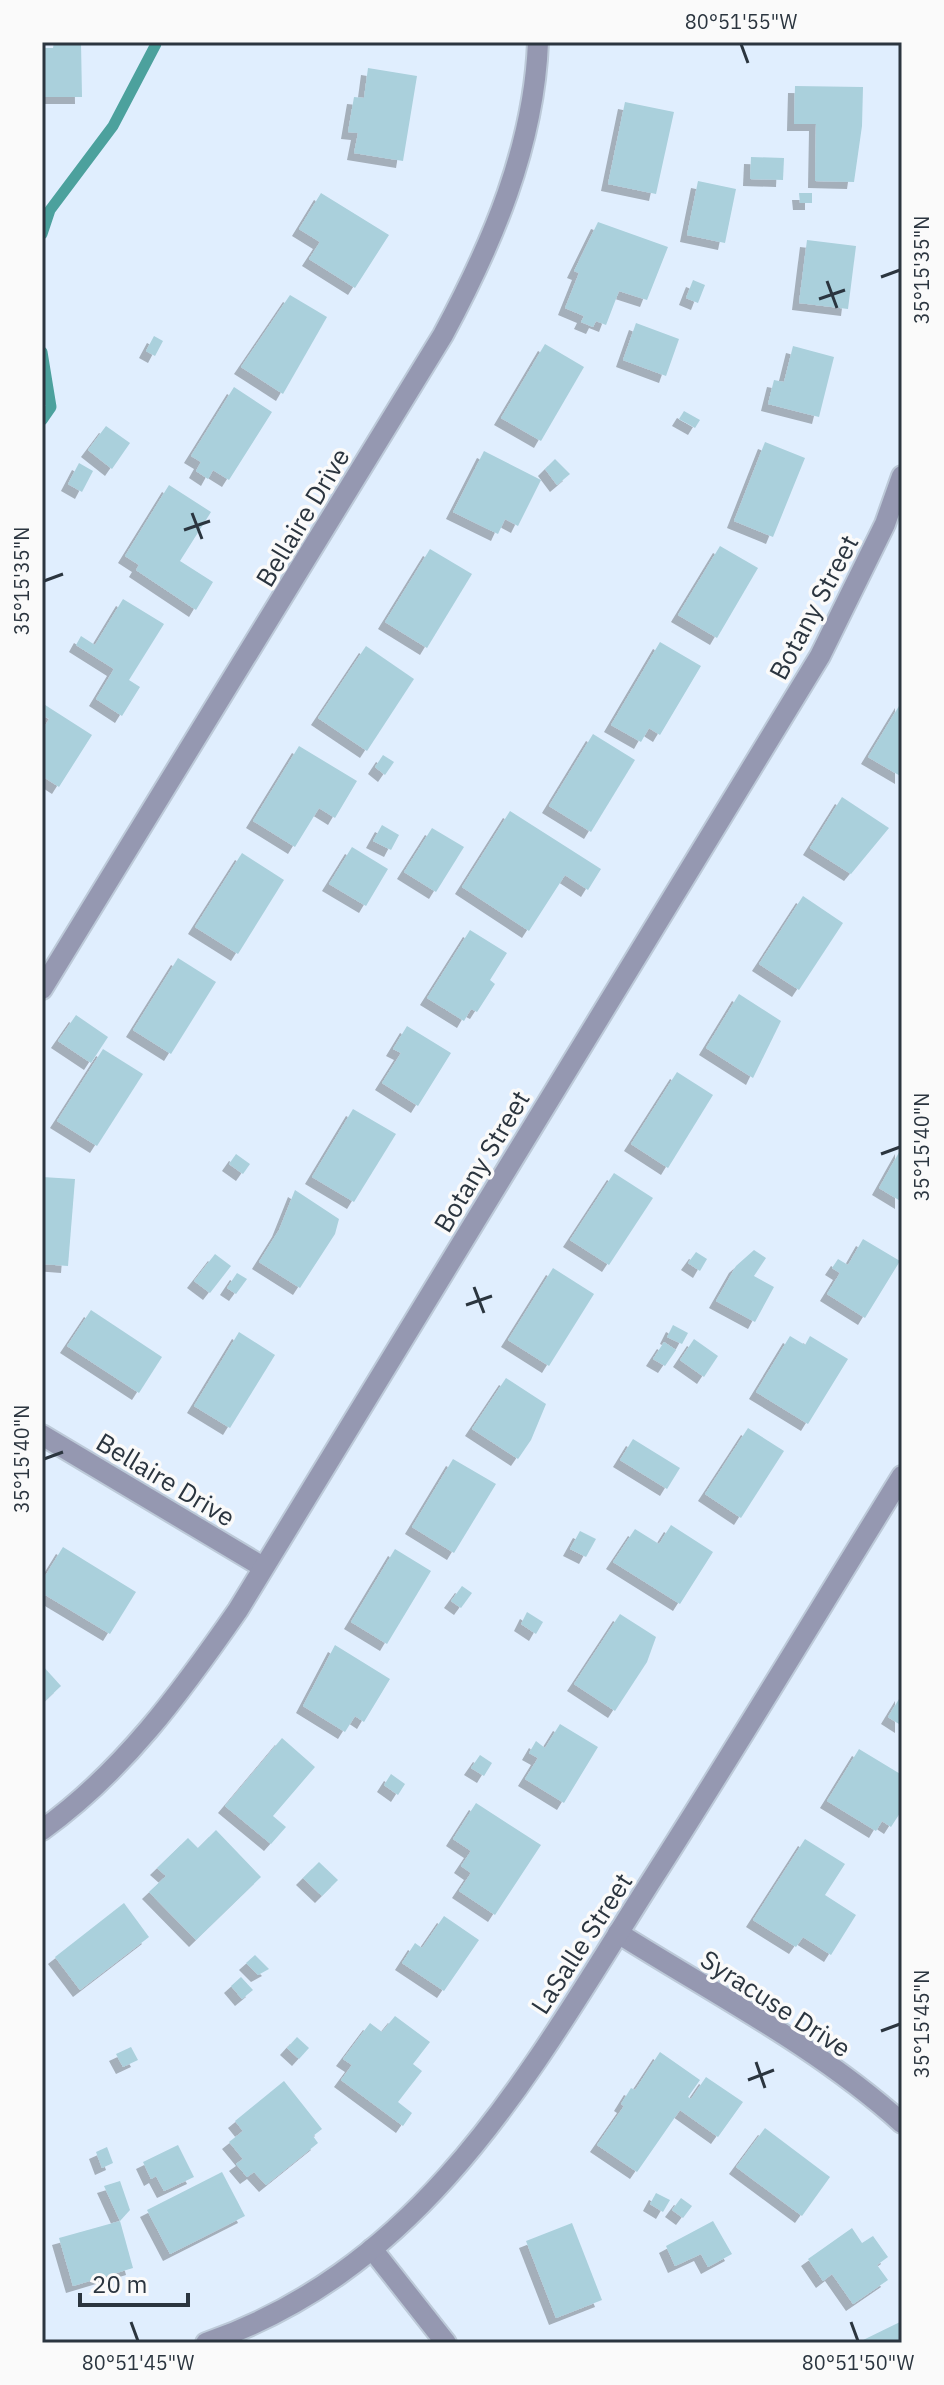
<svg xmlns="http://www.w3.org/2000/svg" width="944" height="2385" font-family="'IBM Plex Sans',sans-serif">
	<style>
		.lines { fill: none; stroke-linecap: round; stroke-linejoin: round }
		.stream { stroke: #4ca19d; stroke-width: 11 }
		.building { fill: #aad0dc; filter: url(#shadow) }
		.minor-casing { stroke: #bcc9d8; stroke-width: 24 }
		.minor { stroke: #9598b1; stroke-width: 20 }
		.ticks { fill: none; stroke: #2b353f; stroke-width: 3 }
		.labels { text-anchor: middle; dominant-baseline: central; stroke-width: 7; stroke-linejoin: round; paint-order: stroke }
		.street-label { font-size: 26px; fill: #2b353f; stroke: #fafafa }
		.neatline { fill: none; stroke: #2b353f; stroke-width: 3 }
		.ticks-label { font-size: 20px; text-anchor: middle; fill: #2b353f }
	</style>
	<defs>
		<filter id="shadow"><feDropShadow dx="-7" dy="7" stdDeviation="0" flood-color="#0004"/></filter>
	</defs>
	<rect width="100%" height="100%" fill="#e0eefe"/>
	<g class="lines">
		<g class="stream">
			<polyline points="42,234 50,210 113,126 156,44"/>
			<polyline points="42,352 51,407 42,420"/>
		</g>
	</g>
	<g class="building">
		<polygon points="54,42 81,42 82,97 42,97 42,48 53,48"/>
		<polygon points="368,68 417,76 403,161 354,153 358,133 348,132 354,97 364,98"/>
		<polygon points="795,86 863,87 862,126 854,182 815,181 816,124 794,124"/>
		<polygon points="625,102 674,112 656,194 608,184"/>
		<polygon points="751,157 784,158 783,180 750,179"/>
		<polygon points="698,181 736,189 725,243 687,235"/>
		<polygon points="321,193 389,235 355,288 309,259 320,242 299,229"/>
		<polygon points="799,193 812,193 812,203 800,203"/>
		<polygon points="598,222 668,247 647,300 619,291 606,325 596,321 593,327 581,322 584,316 565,308 579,273 574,271"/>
		<polygon points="807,240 856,246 848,309 799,303"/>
		<polygon points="693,280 705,285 698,303 686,298"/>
		<polygon points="290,295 327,317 283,394 241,367"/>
		<polygon points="636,323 679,339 666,376 623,360"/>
		<polygon points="154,336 163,341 155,356 146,351"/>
		<polygon points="545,344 584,367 541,441 501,418"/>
		<polygon points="793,346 834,357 819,417 768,404 774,380 784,382"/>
		<polygon points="234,387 272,412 229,480 213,470 208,479 196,471 201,462 191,456"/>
		<polygon points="684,411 700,420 695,428 679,419"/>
		<polygon points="106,426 130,443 112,469 88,450"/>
		<polygon points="765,442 805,458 773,537 734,521"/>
		<polygon points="484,451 541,480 518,526 505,519 498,534 453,512"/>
		<polygon points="555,459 570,474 557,485 545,469"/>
		<polygon points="79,463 93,471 82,492 68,484"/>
		<polygon points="169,485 211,512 180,561 213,582 196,610 136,570 139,565 125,556"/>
		<polygon points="720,546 758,568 717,638 678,615"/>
		<polygon points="430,549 472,574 427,648 385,622"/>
		<polygon points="123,599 164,624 129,680 140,687 122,716 96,699 114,669 76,645 81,636 95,645"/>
		<polygon points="660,642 701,666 660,735 649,728 641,742 611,725"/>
		<polygon points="366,646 414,679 367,751 318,718"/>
		<polygon points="902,701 902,777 868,757"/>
		<polygon points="42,703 92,735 59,787 42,776 42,731 49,719 42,715"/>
		<polygon points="593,734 635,760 591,832 549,806"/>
		<polygon points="299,746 357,781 335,818 319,808 295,847 253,821"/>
		<polygon points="383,755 394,762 385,775 375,767"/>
		<polygon points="842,797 889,828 851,874 810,848"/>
		<polygon points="510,811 601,869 588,890 565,875 529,931 462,887"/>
		<polygon points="382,825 399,835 391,850 373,841"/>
		<polygon points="432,828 464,847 436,892 404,872"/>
		<polygon points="352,847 388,869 366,906 329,884"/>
		<polygon points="242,853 284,880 238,954 195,927"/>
		<polygon points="803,896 843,923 799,990 759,964"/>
		<polygon points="470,930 507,953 490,980 495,984 477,1012 471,1009 464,1021 427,998"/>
		<polygon points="178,958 216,982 171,1054 133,1030"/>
		<polygon points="739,994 781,1021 753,1078 706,1048"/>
		<polygon points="76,1015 108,1037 91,1063 58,1041"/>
		<polygon points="407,1026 451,1053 418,1106 382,1083 401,1053 393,1049"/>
		<polygon points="103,1049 143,1074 97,1146 57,1121"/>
		<polygon points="677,1072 713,1095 668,1168 631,1144"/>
		<polygon points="353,1109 396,1134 354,1202 312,1177"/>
		<polygon points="902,1147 902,1202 879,1188"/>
		<polygon points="236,1154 250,1164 243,1174 229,1164"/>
		<polygon points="614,1173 653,1198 609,1265 570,1240"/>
		<polygon points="42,1177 75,1179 68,1266 42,1264"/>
		<polygon points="295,1190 339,1219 335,1234 300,1288 259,1262 279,1230"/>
		<polygon points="863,1239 900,1261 865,1318 827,1294 840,1273 832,1268 838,1259 848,1265"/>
		<polygon points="754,1250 766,1258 754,1276 774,1287 755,1322 716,1301 736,1266"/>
		<polygon points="696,1252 707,1259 700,1271 688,1263"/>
		<polygon points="215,1254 231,1266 210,1293 194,1281"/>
		<polygon points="553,1268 594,1294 549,1366 508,1340"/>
		<polygon points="237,1273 247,1279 236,1294 227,1288"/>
		<polygon points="91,1310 162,1357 139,1393 67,1346"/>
		<polygon points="673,1325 688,1333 682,1344 667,1337"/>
		<polygon points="239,1332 275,1355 230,1428 194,1406"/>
		<polygon points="790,1336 805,1345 810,1336 848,1359 808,1424 756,1392"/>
		<polygon points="694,1339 718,1356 704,1377 680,1360"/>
		<polygon points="664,1342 676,1350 665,1366 653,1359"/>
		<polygon points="506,1378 546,1404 531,1440 518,1459 472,1429"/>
		<polygon points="748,1428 784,1451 741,1518 705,1494"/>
		<polygon points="633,1439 680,1468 667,1489 620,1460"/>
		<polygon points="453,1459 496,1484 454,1553 412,1527"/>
		<polygon points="671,1525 713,1552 680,1604 613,1562 635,1529 659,1544"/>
		<polygon points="580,1531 596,1539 586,1557 570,1549"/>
		<polygon points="63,1547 136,1592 110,1634 42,1593 42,1581"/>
		<polygon points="395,1549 431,1571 387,1644 351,1622"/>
		<polygon points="462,1586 472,1593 461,1608 451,1601"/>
		<polygon points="527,1612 543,1622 536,1634 521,1624"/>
		<polygon points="620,1614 656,1637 647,1662 615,1711 574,1684"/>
		<polygon points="335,1645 390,1679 364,1722 355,1716 345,1732 303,1706"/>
		<polygon points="42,1665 61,1686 42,1704"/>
		<polygon points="902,1694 902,1726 888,1717"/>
		<polygon points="560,1724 598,1747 564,1803 525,1779 538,1758 529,1753 536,1741 545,1748"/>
		<polygon points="282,1738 315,1767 273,1816 286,1827 271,1844 225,1806"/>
		<polygon points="859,1749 902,1775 902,1810 891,1827 882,1821 876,1831 827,1801"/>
		<polygon points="480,1755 492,1763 484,1776 471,1768"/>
		<polygon points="391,1774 405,1784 398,1795 384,1785"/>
		<polygon points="476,1803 541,1845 495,1915 459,1891 471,1873 461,1866 471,1851 453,1839"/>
		<polygon points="216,1830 261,1877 196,1940 149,1892 166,1876 157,1868 188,1838 198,1848"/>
		<polygon points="805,1839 845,1864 825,1895 856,1915 831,1955 803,1937 796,1947 753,1920"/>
		<polygon points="319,1862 338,1880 322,1896 303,1878"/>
		<polygon points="124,1903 149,1937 80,1990 55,1957"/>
		<polygon points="444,1916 479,1940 444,1991 402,1963 415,1943 422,1948"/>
		<polygon points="255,1955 269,1969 258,1975 246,1963"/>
		<polygon points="241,1977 253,1990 242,1999 231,1986"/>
		<polygon points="395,2016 430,2042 413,2064 422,2071 398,2102 412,2113 403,2126 341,2080 352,2065 343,2059 370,2023 382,2032"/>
		<polygon points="297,2037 309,2048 299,2059 287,2048"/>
		<polygon points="131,2047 138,2060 123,2067 116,2054"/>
		<polygon points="660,2052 700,2080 688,2097 691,2099 706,2077 743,2102 718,2137 680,2110 637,2172 597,2145 624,2106 621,2104 631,2088 635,2090"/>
		<polygon points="284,2081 322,2129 313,2136 318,2143 266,2185 254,2172 247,2177 236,2164 243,2159 229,2142 243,2131 235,2121"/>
		<polygon points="765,2128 830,2177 802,2216 736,2167"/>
		<polygon points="178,2145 194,2177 164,2191 156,2176 151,2179 143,2162"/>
		<polygon points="107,2147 113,2163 102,2168 96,2152"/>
		<polygon points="222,2172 245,2216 170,2254 147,2210"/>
		<polygon points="120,2181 130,2210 120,2221 104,2186"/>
		<polygon points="656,2193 670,2200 663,2212 650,2204"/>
		<polygon points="681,2198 692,2206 683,2218 672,2210"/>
		<polygon points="120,2221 133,2268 73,2286 59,2238"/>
		<polygon points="713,2221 732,2254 708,2267 701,2254 675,2266 666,2246"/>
		<polygon points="572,2223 602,2300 556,2318 526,2241"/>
		<polygon points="852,2228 862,2243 873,2236 888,2257 877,2265 888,2280 853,2304 832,2274 823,2281 808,2259"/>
		<polygon points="902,2321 902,2343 857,2343"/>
	</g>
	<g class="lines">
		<g class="minor-casing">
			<g id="minor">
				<path d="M 42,989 L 443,335 C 492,244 534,147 538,42"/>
				<polyline points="42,1435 263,1567"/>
				<path d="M 42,1830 C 123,1772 182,1691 238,1610 L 820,656 L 885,524 L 902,476"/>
				<path d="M 618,1933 C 713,1993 818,2047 902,2123"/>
				<polyline points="372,2249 446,2343"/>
				<path d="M 206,2343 C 430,2265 534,2065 653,1878 C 738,1745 819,1610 902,1476"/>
			</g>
		</g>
		<use href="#minor" class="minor"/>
	</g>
	<path class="ticks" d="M 741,44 L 748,63M 881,277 L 900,270M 827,281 L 837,308M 819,299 L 845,290M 192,513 L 202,539M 184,530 L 210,521M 44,581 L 63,574M 881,1154 L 900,1147M 474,1287 L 484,1313M 466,1305 L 492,1296M 44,1459 L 63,1452M 881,2031 L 900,2024M 756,2062 L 765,2088M 748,2080 L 774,2070M 131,2322 L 138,2341M 851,2322 L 858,2341"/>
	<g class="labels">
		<g class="street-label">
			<text transform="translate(302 517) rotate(-59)">Bellaire Drive</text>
			<text transform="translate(813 607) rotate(-62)">Botany Street</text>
			<text transform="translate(481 1161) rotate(-59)">Botany Street</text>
			<text transform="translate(166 1479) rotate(31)">Bellaire Drive</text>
			<text transform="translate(581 1943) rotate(-57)">LaSalle Street</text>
			<text transform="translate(776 2003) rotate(33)">Syracuse Drive</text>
		</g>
	</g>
	<rect width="944" height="2385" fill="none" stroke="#fafafa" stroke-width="88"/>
	<path d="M80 2293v12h108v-12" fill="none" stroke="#2b353f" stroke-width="4"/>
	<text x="92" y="2293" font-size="24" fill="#2b353f" stroke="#fafafa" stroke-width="6" paint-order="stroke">20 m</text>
	<rect x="44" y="44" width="856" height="2297" class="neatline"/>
	<g class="ticks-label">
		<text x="741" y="29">80°51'55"W</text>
		<text transform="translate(922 270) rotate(-90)" y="7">35°15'35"N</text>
		<text transform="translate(22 581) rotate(-90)" y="7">35°15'35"N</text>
		<text transform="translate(922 1147) rotate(-90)" y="7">35°15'40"N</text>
		<text transform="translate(22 1459) rotate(-90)" y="7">35°15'40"N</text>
		<text transform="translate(922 2024) rotate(-90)" y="7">35°15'45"N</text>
		<text x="138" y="2370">80°51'45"W</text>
		<text x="858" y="2370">80°51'50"W</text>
	</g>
</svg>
